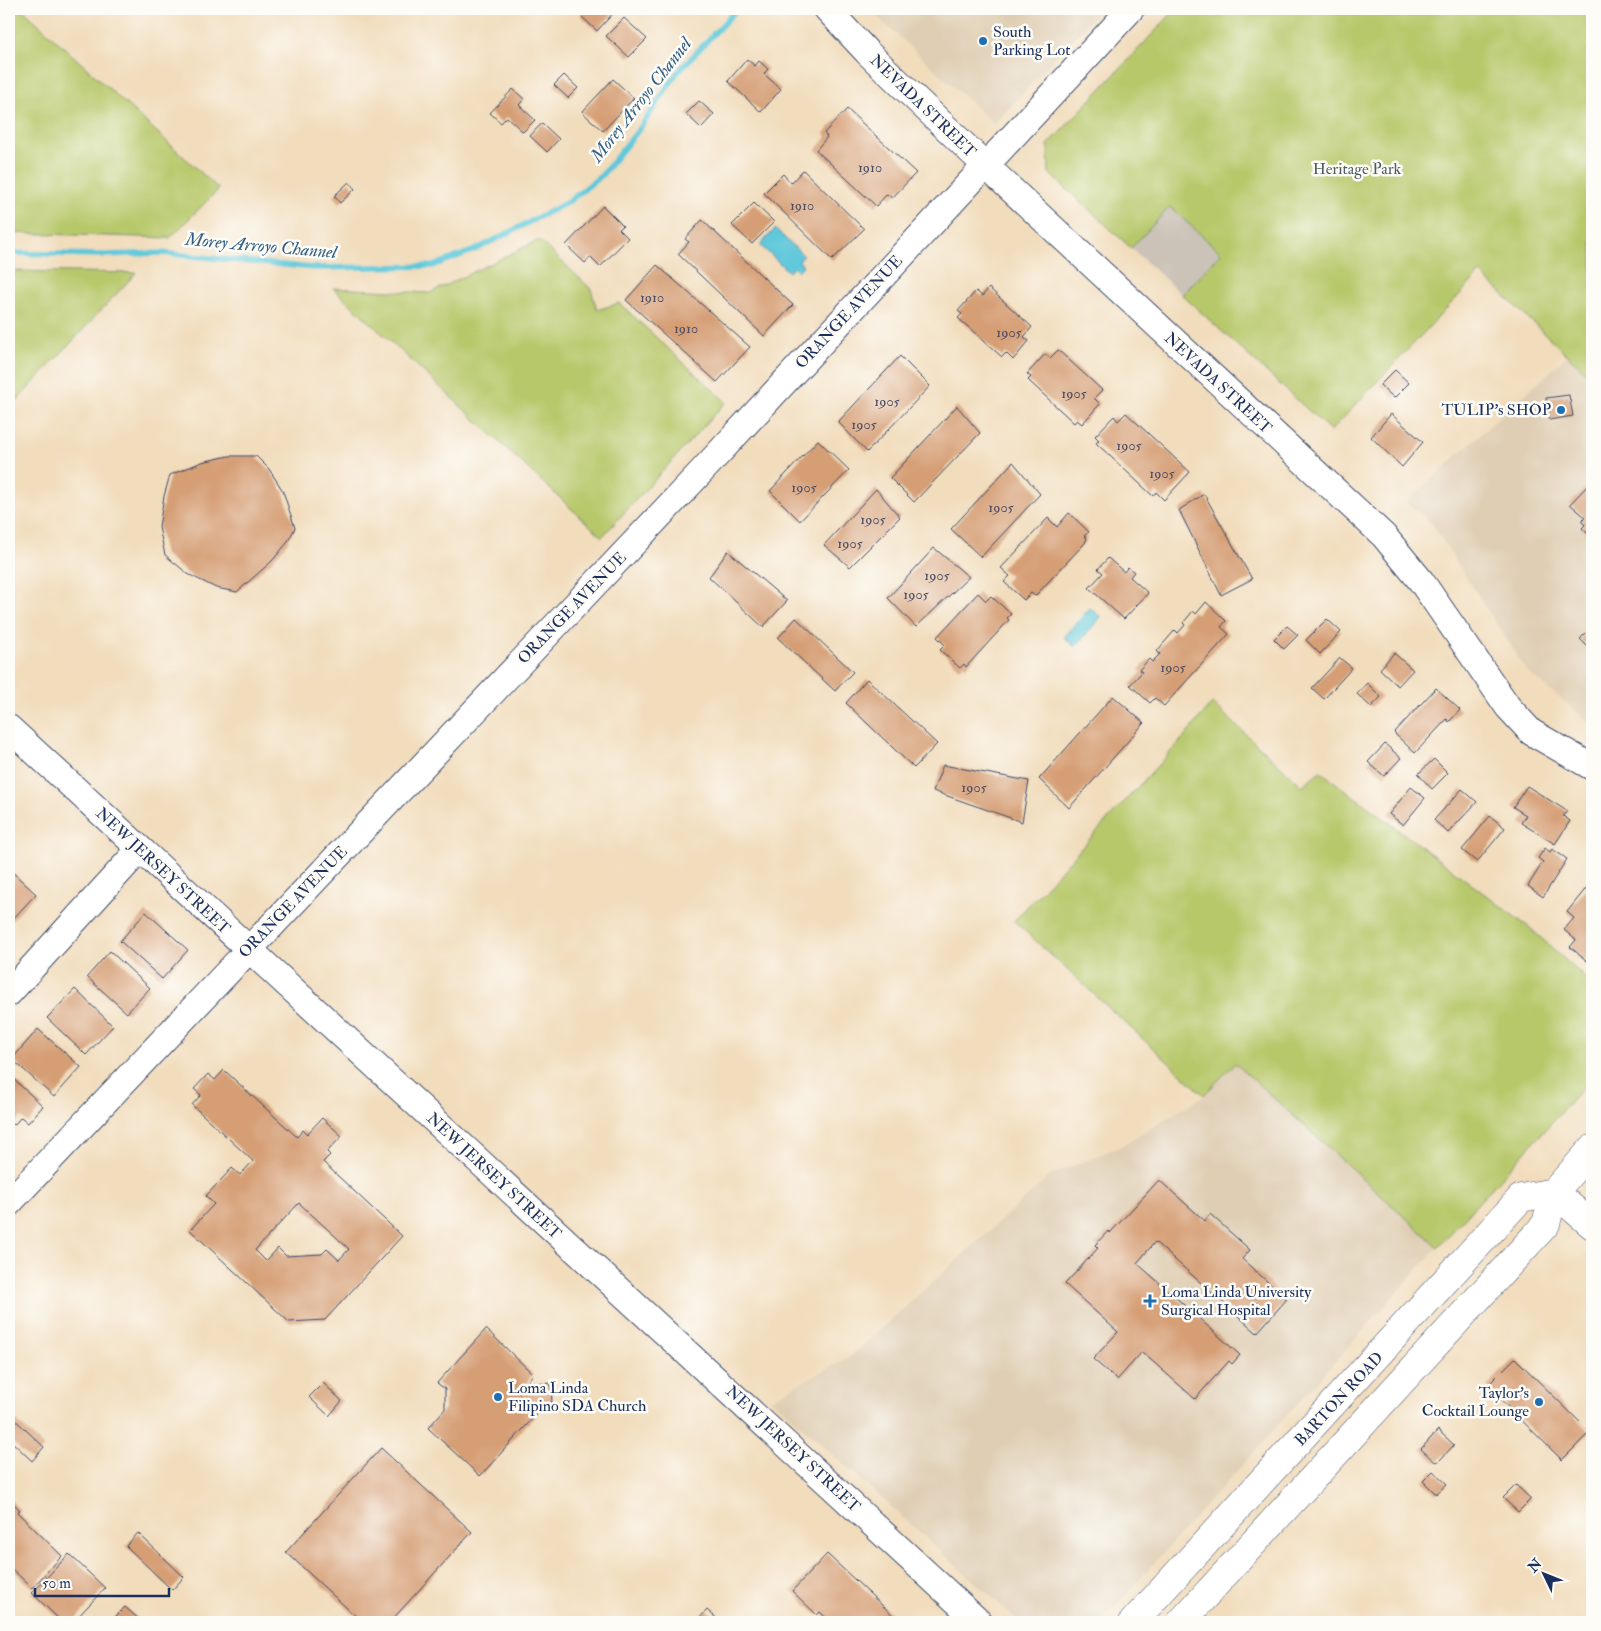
<svg xmlns="http://www.w3.org/2000/svg" width="1601" height="1631" font-family="'IM FELL Double Pica',serif">
	<style>
		.built { fill: #dfceb4 }
		.industrial { fill: #cbc3b8 }
		.green { fill: #b7c86b; stroke: #697c64 }
		.water { fill: #5fc8da; stroke: #3d7c9c }
		.lines { fill: none; stroke-linecap: round; stroke-linejoin: round }
		.stream { stroke: #5fc8da; stroke-width: 5.5 }
		.building { fill: #d59e74; fill-rule: evenodd }
		.minor-casing { stroke: #3b496c; stroke-width: 28 }
		.major-casing { stroke: #3b496c; stroke-width: 29 }
		.minor { stroke: #fff; stroke-width: 26 }
		.major { stroke: #fff; stroke-width: 28 }
		.poi-dot { fill: #1f6fb2; stroke: #fdfcf7; stroke-width: 2 }
		.labels { text-anchor: middle; dominant-baseline: central; stroke-width: 5; stroke-linejoin: round; paint-order: stroke }
		.number-label { font-size: 14px; fill: #4a4b64 }
		.poi-label { font-size: 16px; fill: #1b2f5e; stroke: #fdfcf7; text-anchor: start }
		.street-label { font-size: 16px; fill: #1b2f5e; stroke: #fdfcf7 }
		.park-label { font-size: 16px; fill: #4a5d62; stroke: #fdfcf7 }
		.water-label { font-size: 18px; font-style: italic; fill: #2f5d83; stroke: #fdfcf7 }
	</style>
	<rect width="100%" height="100%" fill="#fdfcf7"/>
	<filter id="ink" filterUnits="userSpaceOnUse"><feTurbulence type="fractalNoise" baseFrequency=".02" numOctaves="2"/><feDisplacementMap in="SourceGraphic" scale="10" xChannelSelector="R" yChannelSelector="G"/><feConvolveMatrix kernelMatrix="1 2 1 2 8 2 1 2 1" color-interpolation-filters="sRGB"/></filter>
	<filter id="wash" filterUnits="userSpaceOnUse"><feTurbulence type="fractalNoise" baseFrequency=".0096" numOctaves="4" result="noise"/><feDisplacementMap in="SourceGraphic" scale="20" xChannelSelector="R" yChannelSelector="G"/><feGaussianBlur stdDeviation="1.12" result="paint"/><feColorMatrix in="noise" values="0 0 0 0 0 0 0 0 0 0 0 0 0 0 0 0 0 1.4 0 .05"/><feComposite in="paint" operator="in"/></filter>
	<g filter="url(#wash)">
		<rect width="100%" height="100%" fill="#f1dcbb"/>
		<g class="built">
			<polygon points="869,9 1101,9 994,124"/>
			<polygon points="1568,355 1592,378 1592,724 1528,672 1431,523 1406,502"/>
			<polygon points="1235,1063 1438,1247 1101,1622 1019,1622 771,1399 851,1356 1051,1175 1119,1147 1204,1096"/>
		</g>
		<polygon class="industrial" points="1170,207 1221,254 1182,295 1131,248"/>
		<g class="green">
			<polygon points="9,9 22,9 219,189 170,238 9,233"/>
			<polygon points="1176,9 1592,9 1592,378 1480,273 1331,431 1182,295 1221,253 1170,207 1131,248 1049,173 1048,145"/>
			<polygon points="539,240 591,289 597,310 619,303 726,402 602,537 333,288 430,293"/>
			<polygon points="9,271 136,273 9,409"/>
			<polygon points="1212,703 1302,786 1320,771 1530,928 1592,984 1592,1078 1438,1247 1235,1063 1204,1095 1014,921 1186,735"/>
		</g>
		<g class="water">
			<polygon points="775,229 804,256 799,261 803,266 798,271 794,267 789,272 760,245"/>
			<polygon points="1090,608 1101,617 1075,647 1064,637"/>
		</g>
		<g class="lines">
			<polyline class="stream" points="9,253 103,255 162,253 314,268 433,266 477,249 568,202 602,175 640,128 677,73 737,9"/>
		</g>
		<g id="blocks">
			<g class="building">
				<polygon points="587,9 617,9 597,31 580,15"/>
				<polygon points="624,18 647,39 629,57 606,36"/>
				<polygon points="747,59 755,66 759,61 768,69 764,74 781,89 761,112 728,81"/>
				<polygon points="564,75 578,88 568,98 554,85"/>
				<polygon points="613,79 634,98 603,131 582,112"/>
				<polygon points="513,89 524,99 519,105 535,120 523,132 507,117 501,123 490,113"/>
				<polygon points="699,101 714,114 701,128 686,114"/>
				<polygon points="847,109 916,173 892,198 887,194 876,206 816,150 827,137 824,133"/>
				<polygon points="542,123 559,139 547,152 530,136"/>
				<polygon points="803,170 864,229 832,260 764,193 783,174 791,183"/>
				<polygon points="349,182 355,189 340,203 334,196"/>
				<polygon points="754,203 774,222 752,244 732,225"/>
				<polygon points="603,206 623,226 619,229 628,238 600,267 590,257 585,263 566,245"/>
				<polygon points="702,220 793,305 764,336 678,254 689,242 685,239"/>
				<polygon points="657,265 750,347 717,382 626,300"/>
				<polygon points="989,288 1032,327 1024,337 1029,341 1013,360 1006,353 1002,357 958,318 962,314 958,311 976,291 982,296"/>
				<polygon points="1058,350 1102,390 1094,398 1100,404 1082,424 1077,420 1074,423 1028,380 1031,377 1027,374 1045,354 1050,358"/>
				<polygon points="900,356 930,386 867,452 838,422"/>
				<polygon points="1395,370 1409,383 1394,398 1380,385"/>
				<polygon points="1569,395 1573,416 1549,420 1546,398"/>
				<polygon points="957,406 980,433 914,502 890,478"/>
				<polygon points="1126,413 1190,472 1164,500 1156,492 1153,496 1096,443 1099,440 1095,436 1114,416 1118,421"/>
				<polygon points="1391,414 1423,442 1402,467 1371,437"/>
				<polygon points="818,440 849,470 800,521 770,491"/>
				<polygon points="229,456 256,456 269,469 283,491 295,528 287,543 272,561 237,592 216,588 188,574 165,555 159,527 164,496 170,475 202,462"/>
				<polygon points="1013,462 1040,494 981,557 951,529"/>
				<polygon points="1592,481 1592,538 1582,528 1585,525 1581,521 1585,517 1570,504"/>
				<polygon points="876,489 900,517 850,567 824,545"/>
				<polygon points="1204,494 1252,579 1221,595 1179,510"/>
				<polygon points="1069,513 1089,532 1084,536 1087,538 1085,543 1035,596 1031,593 1024,600 1004,582 1010,576 1001,568 1048,518 1057,527"/>
				<polygon points="934,548 969,577 916,627 888,598"/>
				<polygon points="728,551 787,601 763,627 709,577"/>
				<polygon points="1108,558 1124,572 1128,567 1134,572 1130,577 1148,593 1124,619 1089,588 1103,573 1098,569"/>
				<polygon points="978,593 986,601 991,596 1011,614 1007,618 1009,620 966,667 964,664 960,668 940,650 945,645 937,637"/>
				<polygon points="1206,602 1226,621 1221,627 1229,634 1164,706 1155,698 1150,703 1130,685 1142,672 1139,670 1149,659 1152,662 1160,654 1157,651 1175,630 1178,633 1185,625 1183,623 1193,611 1196,614"/>
				<polygon points="796,618 853,672 835,691 778,638"/>
				<polygon points="1327,619 1341,632 1320,654 1306,640"/>
				<polygon points="1287,626 1298,635 1284,649 1274,639"/>
				<polygon points="1592,627 1592,651 1580,639"/>
				<polygon points="1394,653 1413,670 1398,686 1380,669"/>
				<polygon points="1340,658 1352,668 1324,699 1312,688"/>
				<polygon points="867,679 937,744 914,768 846,703"/>
				<polygon points="1367,683 1381,697 1371,707 1357,694"/>
				<polygon points="1436,688 1460,710 1449,722 1447,719 1415,753 1394,733"/>
				<polygon points="1113,696 1144,723 1069,808 1039,779"/>
				<polygon points="1385,744 1401,758 1384,776 1368,762"/>
				<polygon points="1434,759 1448,773 1432,789 1418,774"/>
				<polygon points="943,765 1029,781 1022,822 933,791"/>
				<polygon points="1527,786 1567,811 1563,816 1570,821 1555,844 1521,823 1526,815 1513,807"/>
				<polygon points="1411,787 1425,798 1403,825 1389,814"/>
				<polygon points="1462,789 1477,802 1448,833 1434,820"/>
				<polygon points="1490,816 1505,828 1477,862 1462,850"/>
				<polygon points="1545,848 1550,852 1552,849 1567,859 1543,897 1528,886 1543,862 1538,858"/>
				<polygon points="9,869 36,894 11,921 9,919"/>
				<polygon points="1592,881 1592,965 1570,947 1576,940 1564,930 1574,918 1567,912"/>
				<polygon points="146,912 188,950 162,979 120,941"/>
				<polygon points="110,951 150,988 127,1013 87,977"/>
				<polygon points="75,989 113,1026 86,1055 47,1018"/>
				<polygon points="38,1029 81,1067 54,1097 12,1059"/>
				<path d="M 224,1070 L 297,1137 L 303,1130 L 307,1134 L 322,1118 L 342,1136 L 327,1152 L 330,1155 L 323,1162 L 402,1236 L 325,1320 L 289,1322 L 190,1230 L 214,1204 L 206,1196 L 232,1168 L 240,1175 L 253,1161 L 192,1105 L 201,1095 L 194,1089 L 208,1074 L 215,1080 ZM 299,1203 L 349,1249 L 339,1260 L 327,1249 L 322,1254 L 286,1256 L 278,1248 L 266,1261 L 255,1250 Z"/>
				<polygon points="9,1075 43,1106 28,1123 21,1117 14,1125 9,1121"/>
				<polygon points="1159,1180 1205,1221 1210,1214 1250,1250 1242,1259 1287,1299 1257,1333 1155,1242 1137,1263 1240,1355 1232,1364 1229,1361 1195,1399 1142,1352 1117,1380 1093,1359 1118,1332 1065,1284 1098,1248 1095,1245 1108,1231 1110,1233"/>
				<polygon points="486,1329 533,1374 525,1385 551,1383 552,1405 526,1406 536,1415 480,1476 428,1428 445,1409 445,1389 437,1383"/>
				<polygon points="1515,1358 1590,1432 1562,1460 1487,1386"/>
				<polygon points="323,1383 342,1401 329,1416 309,1397"/>
				<polygon points="9,1414 44,1447 32,1461 9,1439"/>
				<polygon points="1438,1430 1454,1445 1439,1461 1435,1462 1421,1449"/>
				<polygon points="381,1448 472,1532 390,1622 362,1622 286,1552"/>
				<polygon points="1433,1471 1447,1484 1436,1494 1423,1481"/>
				<polygon points="1516,1485 1531,1499 1518,1512 1503,1498"/>
				<polygon points="9,1499 20,1510 17,1512 62,1556 32,1588 9,1566"/>
				<polygon points="138,1533 184,1577 172,1590 126,1546"/>
				<polygon points="69,1554 105,1588 73,1622 62,1622 32,1593"/>
				<polygon points="827,1554 898,1620 896,1622 831,1622 820,1612 817,1615 792,1591"/>
				<polygon points="125,1607 142,1622 110,1622"/>
				<polygon points="707,1610 721,1622 696,1622"/>
			</g>
		</g>
	</g>
	<g filter="url(#ink)">
		<use href="#blocks" fill-opacity="0" stroke="#3b496c" stroke-width="1"/>
		<g class="lines">
			<g class="minor-casing">
				<g id="minor">
					<polyline points="827,9 867,52 985,165 1384,536 1421,581 1508,707 1531,732 1592,767"/>
					<polyline points="9,728 979,1622"/>
					<polyline points="9,993 140,849"/>
					<polyline points="9,1203 702,471 1131,9"/>
				</g>
			</g>
			<g class="major-casing">
				<g id="major">
					<polyline points="1554,1192 1592,1225"/>
					<polyline points="1133,1622 1521,1198 1554,1192"/>
					<polyline points="1181,1622 1546,1224 1554,1192 1592,1149"/>
				</g>
			</g>
			<use href="#minor" class="minor"/>
			<use href="#major" class="major"/>
		</g>
	</g>
	<g class="poi-dot">
		<circle cx="983" cy="41" r="5"/>
		<circle cx="1561" cy="410" r="5"/>
		<path d="M1147.5 1293.5h5v5h5v5h-5v5h-5v-5h-5v-5h5z"/>
		<circle cx="498" cy="1397" r="5"/>
		<circle cx="1539" cy="1402" r="5"/>
	</g>
	<g class="labels">
		<g class="number-label">
			<text x="870" y="167">1910</text>
			<text x="802" y="205">1910</text>
			<text x="652" y="297">1910</text>
			<text x="686" y="328">1910</text>
			<text x="1009" y="332">1905</text>
			<text x="1074" y="393">1905</text>
			<text x="887" y="401">1905</text>
			<text x="864" y="424">1905</text>
			<text x="1129" y="445">1905</text>
			<text x="1162" y="473">1905</text>
			<text x="804" y="487">1905</text>
			<text x="1001" y="507">1905</text>
			<text x="873" y="519">1905</text>
			<text x="850" y="543">1905</text>
			<text x="937" y="575">1905</text>
			<text x="916" y="594">1905</text>
			<text x="1173" y="667">1905</text>
			<text x="974" y="787">1905</text>
		</g>
		<g class="poi-label">
			<text x="993" y="32">South<tspan x="993" dy="18">Parking Lot</tspan></text>
			<text x="1551" y="410" text-anchor="end">TULIP's SHOP</text>
			<text x="1161" y="1292">Loma Linda University<tspan x="1161" dy="18">Surgical Hospital</tspan></text>
			<text x="508" y="1388">Loma Linda<tspan x="508" dy="18">Filipino SDA Church</tspan></text>
			<text x="1529" y="1393" text-anchor="end">Taylor's<tspan x="1529" dy="18">Cocktail Lounge</tspan></text>
		</g>
		<g class="street-label">
			<text transform="translate(923 106) rotate(44)">NEVADA STREET</text>
			<text transform="translate(849 312) rotate(-47)">ORANGE AVENUE</text>
			<text transform="translate(1218 383) rotate(43)">NEVADA STREET</text>
			<text transform="translate(572 608) rotate(-46)">ORANGE AVENUE</text>
			<text transform="translate(163 871) rotate(43)">NEW JERSEY STREET</text>
			<text transform="translate(293 902) rotate(-46)">ORANGE AVENUE</text>
			<text transform="translate(494 1176) rotate(43)">NEW JERSEY STREET</text>
			<text transform="translate(1339 1399) rotate(-47)">BARTON ROAD</text>
			<text transform="translate(793 1449) rotate(43)">NEW JERSEY STREET</text>
		</g>
		<g class="park-label">
			<text x="1357" y="169">Heritage Park</text>
		</g>
		<g class="water-label">
			<text transform="translate(641 100) rotate(-52)">Morey Arroyo Channel</text>
			<text transform="translate(261 246) rotate(5)">Morey Arroyo Channel</text>
		</g>
	</g>
	<rect width="1601" height="1631" fill="none" stroke="#fdfcf7" stroke-width="30"/>
	<g transform="translate(1544 1574) rotate(313)" stroke="#fdfcf7" stroke-width="4" paint-order="stroke">
	<path d="M0-4L9 19L0 12L-9 19Z" fill="#1b2f5e"/>
	<text y="-8" font-size="14" font-weight="bold" text-anchor="middle" fill="#1b2f5e">N</text>
	</g>
	<path d="M35 1588v8h134v-8" fill="none" stroke="#1b2f5e" stroke-width="2.5"/>
	<text x="42" y="1588" font-size="15" fill="#1b2f5e" stroke="#fdfcf7" stroke-width="4" paint-order="stroke">50 m</text>
</svg>
